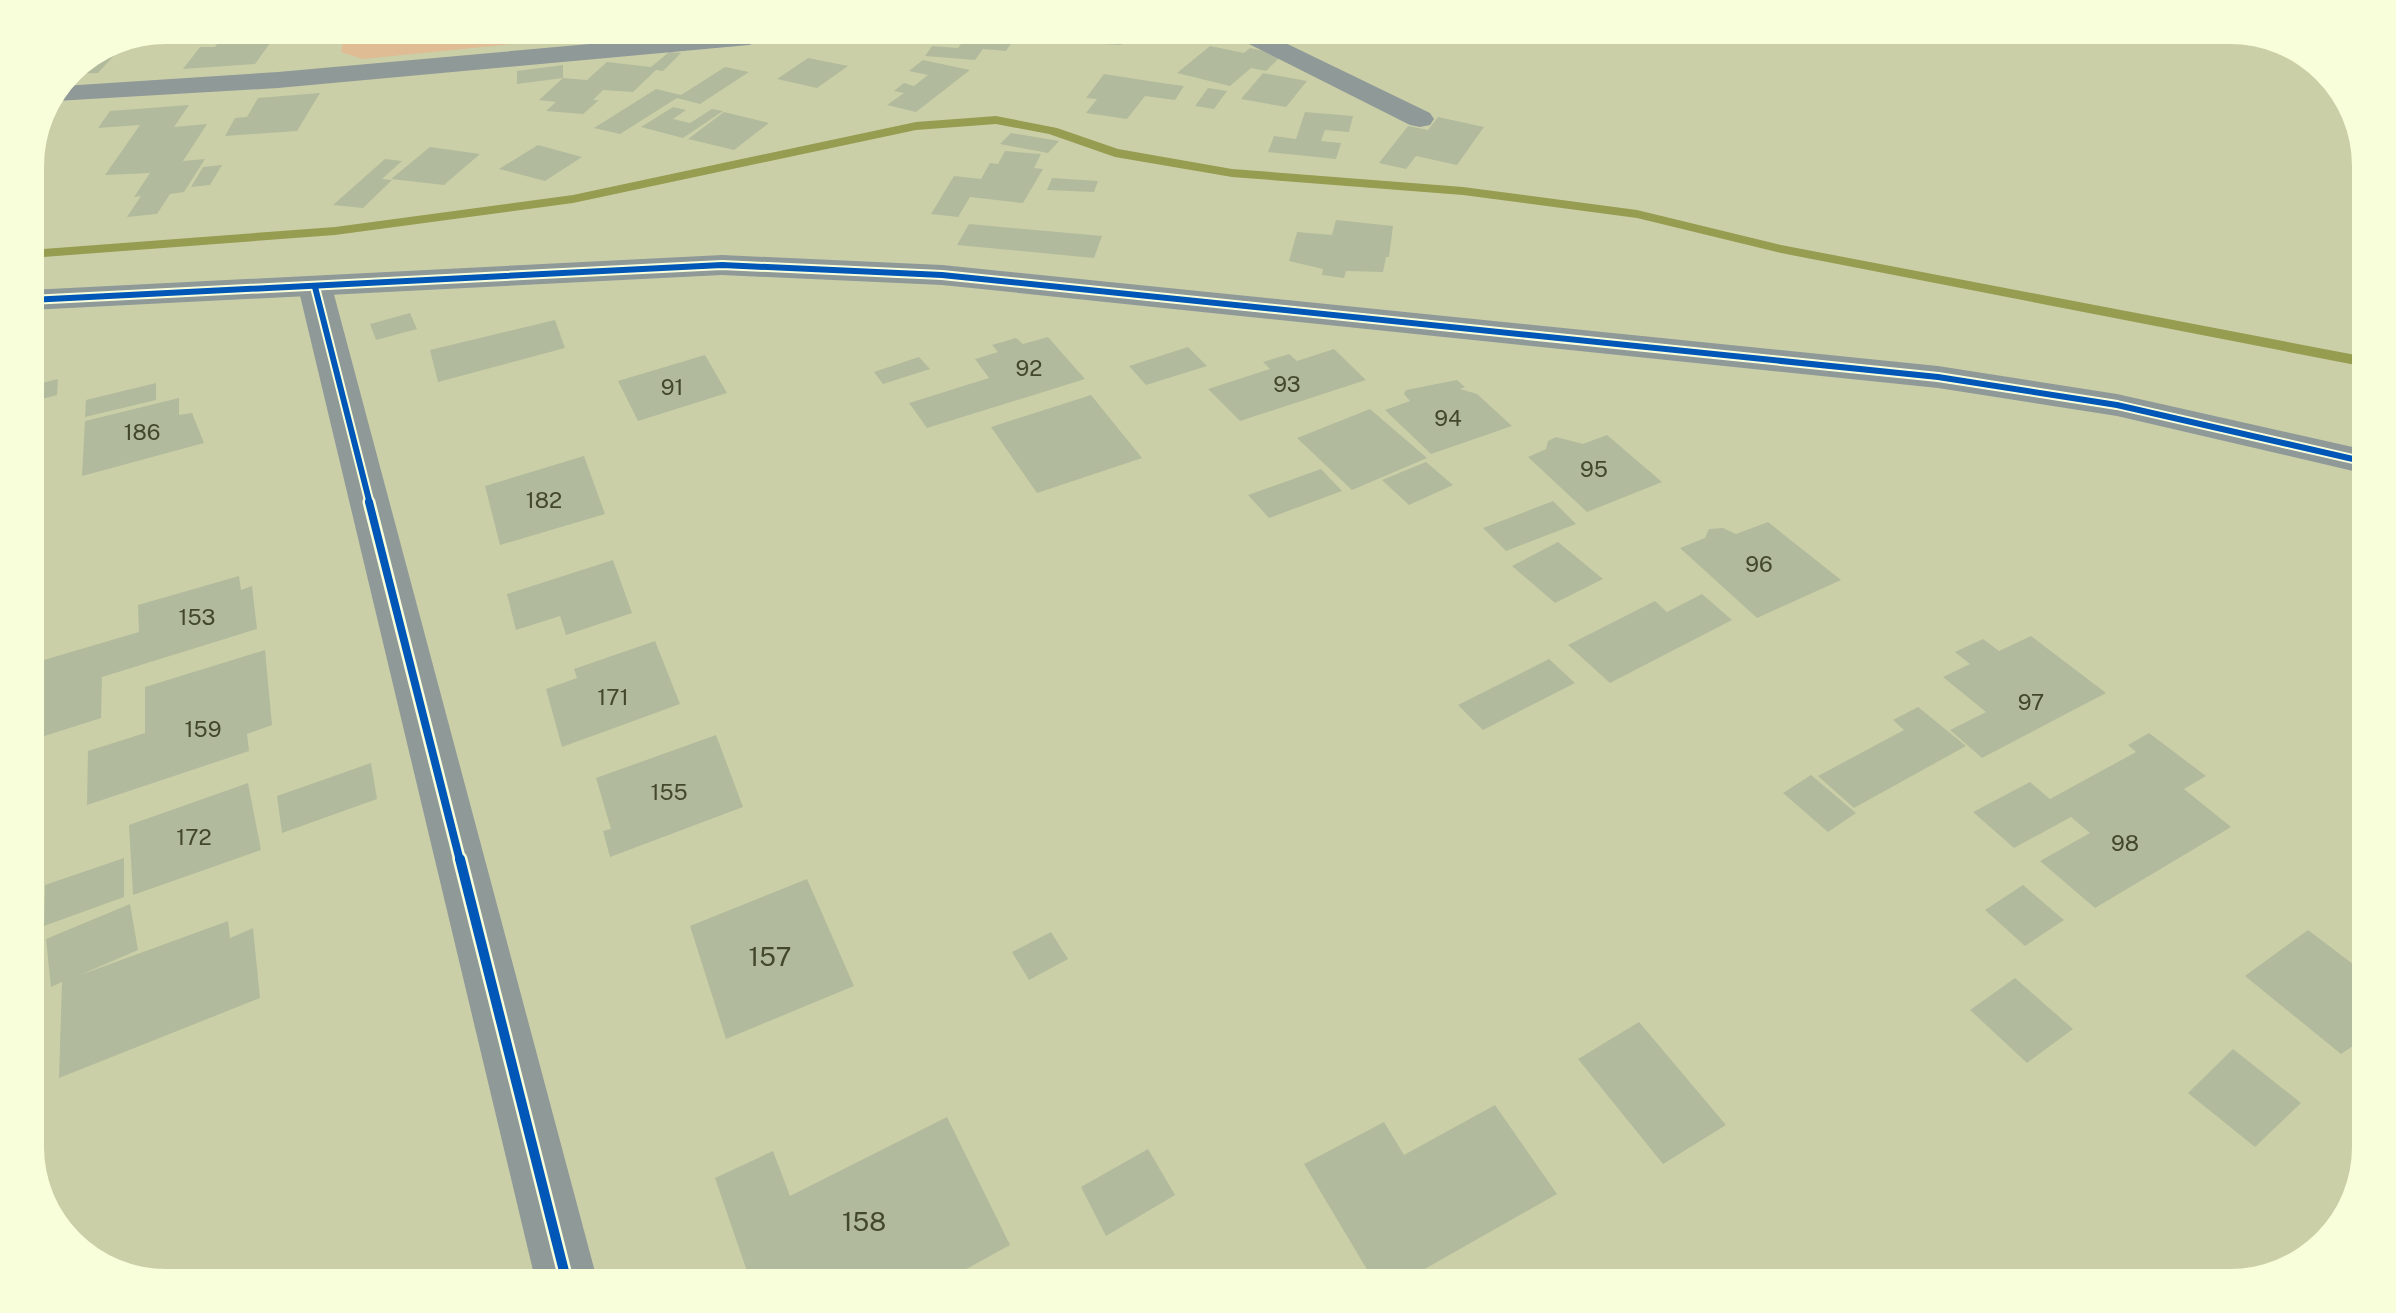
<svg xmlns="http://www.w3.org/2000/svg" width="2396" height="1313" font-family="'Public Sans',sans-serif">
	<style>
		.green { fill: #dfbc93 }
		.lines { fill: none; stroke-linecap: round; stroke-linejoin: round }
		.stream { fill: #969c50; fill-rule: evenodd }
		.building { fill: #b1ba9c }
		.minor { fill: #8f9998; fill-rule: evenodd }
		.tertiary { fill: #8f9998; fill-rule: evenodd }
		.cycleway-far2-casing { stroke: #f9feda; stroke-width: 10 }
		.cycleway-far1-casing { stroke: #f9feda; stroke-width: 13 }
		.cycleway-casing { stroke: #f9feda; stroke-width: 15 }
		.cycleway-far2 { stroke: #0057b8; stroke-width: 6 }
		.cycleway-far1 { stroke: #0057b8; stroke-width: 8 }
		.cycleway { stroke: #0057b8; stroke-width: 10 }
		.labels { text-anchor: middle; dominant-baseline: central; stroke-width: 8; stroke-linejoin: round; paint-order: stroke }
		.number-label { font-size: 22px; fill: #44482b }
		.near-number-label { font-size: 26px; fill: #44482b }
	</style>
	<rect width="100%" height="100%" fill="#cbcfa8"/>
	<polygon class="green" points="573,38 363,59 341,52 343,39"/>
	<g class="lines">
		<polygon class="stream" points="996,116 1057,128 1118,149 1232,169 1463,187 1637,210 1781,245 2366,357 2366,367 1781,253 1637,218 1463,195 1232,177 1115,157 1049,134 996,124 916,130 573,203 335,235 30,258 30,250 335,227 573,195 916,122"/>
	</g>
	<g class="building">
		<polygon points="1098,35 1124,35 1121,45 1066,42 1068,36"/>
		<polygon points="967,36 1000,36 1014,39 1006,51 983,49 975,60 925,56 932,46 958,48"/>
		<polygon points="273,39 255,64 183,69 200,47 215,47 220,40"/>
		<polygon points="115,40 128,40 98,73 68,74"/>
		<polygon points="1210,46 1244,53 1250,48 1282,55 1266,71 1251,68 1230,86 1177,73"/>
		<polygon points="669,52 681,53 663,71 656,70 633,92 603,90 593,100 599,100 583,114 546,111 556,102 539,100 563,78 587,80 607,62 651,67"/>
		<polygon points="808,58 848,66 817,88 777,79"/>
		<polygon points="923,60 970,70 916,112 887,105 904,93 894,91 904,83 914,86 928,75 909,71"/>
		<polygon points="563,65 563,78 517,84 517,71"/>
		<polygon points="725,67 749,72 700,104 677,98 620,134 594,128 656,89 681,95"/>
		<polygon points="1263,73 1307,81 1286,107 1241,99"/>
		<polygon points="1104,74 1155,82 1184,86 1175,100 1145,96 1127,119 1086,113 1097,99 1086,98"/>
		<polygon points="1208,88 1227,91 1214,109 1195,106"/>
		<polygon points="320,93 297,131 225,136 235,118 247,117 258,98"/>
		<polygon points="189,105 174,127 207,124 183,161 205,159 184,192 170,194 157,214 127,217 141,196 134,197 150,173 105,175 140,125 98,128 110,111"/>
		<polygon points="673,107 686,110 673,119 690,123 712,109 723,111 683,138 641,127"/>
		<polygon points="724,112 769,123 734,150 688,139"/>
		<polygon points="1305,112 1353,116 1349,132 1325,130 1321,141 1341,143 1336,159 1268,152 1274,136 1296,139"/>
		<polygon points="1438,117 1484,127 1457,165 1416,156 1406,169 1379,163 1408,126 1428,130"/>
		<polygon points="1011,133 1059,141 1048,153 1000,144"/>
		<polygon points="538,145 582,157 545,181 499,169"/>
		<polygon points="430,147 480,154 444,185 391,179"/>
		<polygon points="1005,151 1041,154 1034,168 1043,169 1023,203 970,197 958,217 931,214 954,176 981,179 990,163 998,164"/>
		<polygon points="385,159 402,161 382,179 392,180 363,208 333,205"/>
		<polygon points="222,165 210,185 191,187 203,167"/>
		<polygon points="1052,178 1098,181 1094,192 1047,190"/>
		<polygon points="1336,220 1393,226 1389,257 1386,257 1383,272 1346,271 1344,278 1322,275 1323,269 1289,261 1297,232 1332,235"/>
		<polygon points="969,224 1102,236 1094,258 957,245"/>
		<polygon points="410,313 417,329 376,340 370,324"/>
		<polygon points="555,320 565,348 438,382 430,350"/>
		<polygon points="1048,337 1085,379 927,428 909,403 989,378 975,359 998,352 992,345 1016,338 1023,344"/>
		<polygon points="1188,347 1207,366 1146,385 1129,366"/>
		<polygon points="1334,349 1366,380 1240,421 1208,389 1270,369 1263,362 1289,354 1297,361"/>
		<polygon points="705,355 727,393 638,421 618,381"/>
		<polygon points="919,357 930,369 883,384 874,372"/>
		<polygon points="58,379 57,395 30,402 30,386"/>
		<polygon points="1457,380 1465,387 1460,389 1477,394 1512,426 1431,454 1385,410 1410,401 1404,394 1406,390"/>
		<polygon points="156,383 156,400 85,417 86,400"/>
		<polygon points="1091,395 1142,458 1037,493 991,427"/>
		<polygon points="179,398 179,415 192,413 204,443 82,476 85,421"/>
		<polygon points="1370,409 1427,458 1352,490 1297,438"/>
		<polygon points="1607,435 1662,482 1587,512 1528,457 1546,449 1548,441 1556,437 1583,444"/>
		<polygon points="584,456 605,514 500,545 485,486"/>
		<polygon points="1426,462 1453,485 1409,505 1382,480"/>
		<polygon points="1321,469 1342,491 1269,518 1248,495"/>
		<polygon points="1553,501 1576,524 1506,551 1483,528"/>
		<polygon points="1768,522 1841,580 1757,618 1680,548 1705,538 1709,529 1723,528 1736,534"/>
		<polygon points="1558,542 1603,579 1555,603 1512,566"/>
		<polygon points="613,560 632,613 566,635 560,616 516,630 507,594"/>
		<polygon points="239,576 241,590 252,586 257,629 102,677 101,718 32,740 37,662 139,632 138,605"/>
		<polygon points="1702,594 1732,620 1610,683 1568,645 1655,601 1667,612"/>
		<polygon points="2031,636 2106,693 1982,758 1950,730 1986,712 1943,677 1970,664 1955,652 1983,639 1999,651"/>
		<polygon points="655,641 680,704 562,747 546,689 577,678 574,669"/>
		<polygon points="265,650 272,725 247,734 249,751 87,805 88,751 145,733 145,687"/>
		<polygon points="1549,659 1575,683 1483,730 1458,705"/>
		<polygon points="1918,707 1966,746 1854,808 1818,776 1904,730 1893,720"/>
		<polygon points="2149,733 2206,776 2184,789 2231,827 2095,908 2040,861 2090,833 2071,817 2014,848 1973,812 2030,782 2050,799 2136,752 2128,745"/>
		<polygon points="716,735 743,807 610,857 603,831 611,829 596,778"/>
		<polygon points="371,763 377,799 282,833 277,796"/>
		<polygon points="1811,775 1856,813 1828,832 1783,793"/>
		<polygon points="248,783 261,850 133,895 129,825"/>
		<polygon points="124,858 124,897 44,926 45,885"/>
		<polygon points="807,879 854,986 726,1039 690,926"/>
		<polygon points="2023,885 2064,920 2025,946 1985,910"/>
		<polygon points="130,904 138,950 80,975 228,921 230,938 253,928 260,998 59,1078 62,982 51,987 46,939"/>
		<polygon points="2308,930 2366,974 2366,1037 2341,1054 2245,976"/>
		<polygon points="1051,932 1068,959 1029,980 1012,952"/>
		<polygon points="2015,978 2073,1029 2027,1063 1970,1010"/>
		<polygon points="40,991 40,1047 30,1051 30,995"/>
		<polygon points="1639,1022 1726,1125 1663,1164 1578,1059"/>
		<polygon points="2233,1049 2301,1103 2255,1147 2188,1093"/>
		<polygon points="1495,1105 1557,1194 1400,1283 1375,1283 1304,1164 1384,1122 1404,1155"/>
		<polygon points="947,1117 1010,1245 941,1283 751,1283 715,1178 773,1151 790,1196"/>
		<polygon points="1148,1149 1175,1195 1106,1236 1081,1187"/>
	</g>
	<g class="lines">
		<g class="minor">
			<polygon points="1237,35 1269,35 1430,113 1434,119 1430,125 1420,127 1410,125 1241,40"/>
			<polygon points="762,37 758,42 749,45 278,88 56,101 63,86 278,72 657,38"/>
			<polygon points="315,277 327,280 332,287 598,1283 536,1283 298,287 303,280"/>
		</g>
		<polygon class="tertiary" points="722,255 942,265 1938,366 2117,394 2366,450 2366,474 2117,416 1938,388 942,285 722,275 30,310 30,290"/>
		<g class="cycleway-far2-casing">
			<g id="cycleway-far2">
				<polyline points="315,287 370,504"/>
				<polyline points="30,300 722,265 942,275 1938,377 2117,405 2366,462"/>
			</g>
		</g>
		<g class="cycleway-far1-casing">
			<polyline id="cycleway-far1" points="369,502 460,861"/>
		</g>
		<g class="cycleway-casing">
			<polyline id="cycleway" points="460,859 567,1283"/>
		</g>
		<use href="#cycleway-far2" class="cycleway-far2"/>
		<use href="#cycleway-far1" class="cycleway-far1"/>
		<use href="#cycleway" class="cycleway"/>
	</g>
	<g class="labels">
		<g class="number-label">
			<text x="1029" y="368">92</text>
			<text x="1287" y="384">93</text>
			<text x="672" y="387">91</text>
			<text x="1448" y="418">94</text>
			<text x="142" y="432">186</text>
			<text x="1594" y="469">95</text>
			<text x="544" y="500">182</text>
			<text x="1759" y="564">96</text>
			<text x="197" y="617">153</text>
			<text x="613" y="697">171</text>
			<text x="2031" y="702">97</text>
			<text x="203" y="729">159</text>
			<text x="669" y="792">155</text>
			<text x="194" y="837">172</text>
			<text x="2125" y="843">98</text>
		</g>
		<g class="near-number-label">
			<text x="770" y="956">157</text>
			<text x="864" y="1221">158</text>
		</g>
	</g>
	<path d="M0 0H2396V1313H0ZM166 44H2230A122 122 0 0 1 2352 166V1147A122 122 0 0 1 2230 1269H166A122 122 0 0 1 44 1147V166A122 122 0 0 1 166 44Z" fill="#f9feda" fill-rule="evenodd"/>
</svg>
